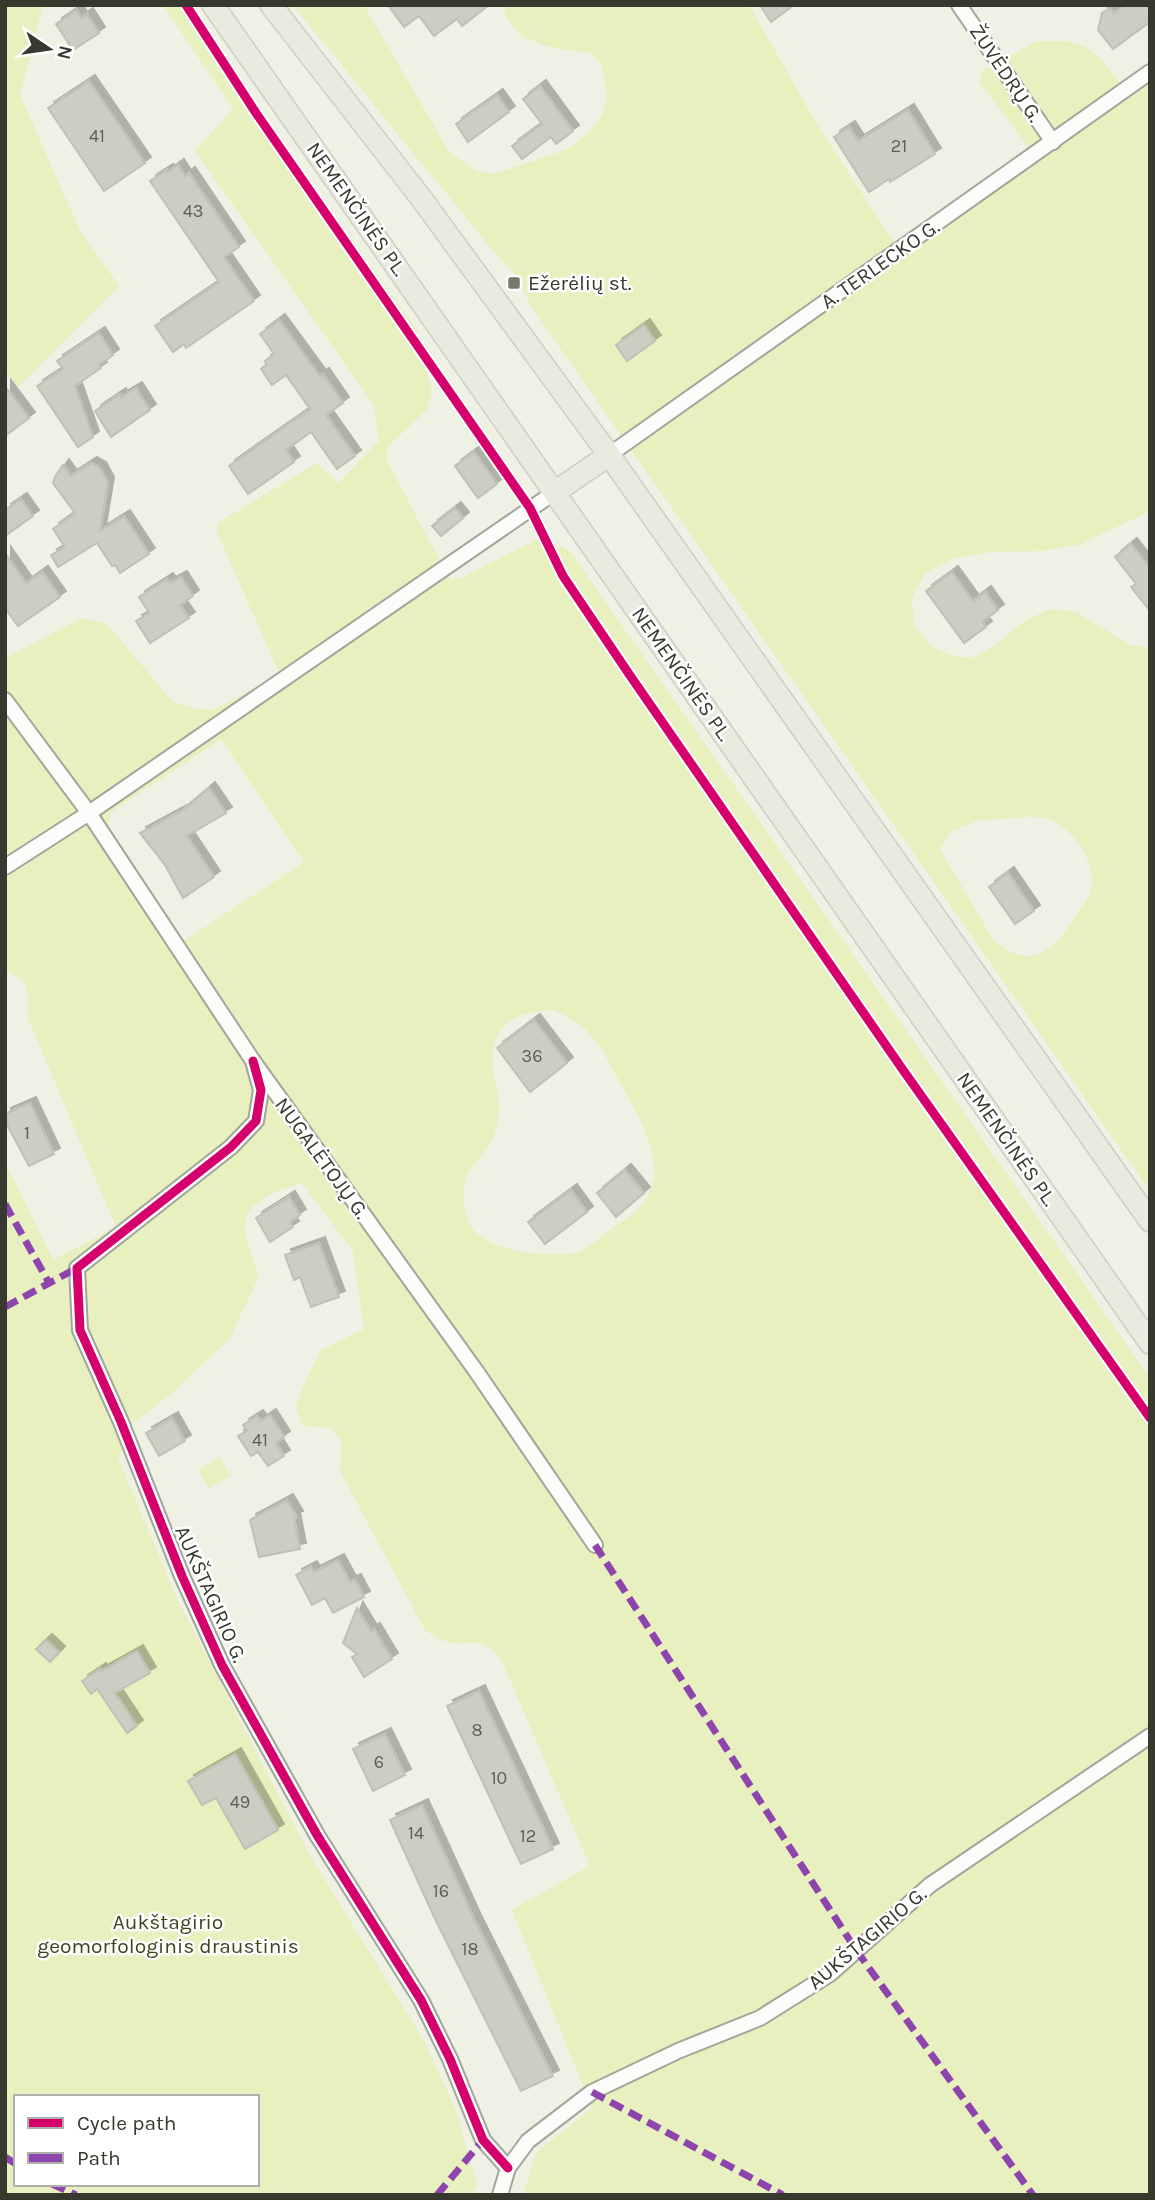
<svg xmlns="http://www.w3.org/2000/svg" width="1155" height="2200" font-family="Karla,sans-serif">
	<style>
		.green { fill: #e7f0be; fill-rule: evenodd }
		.building { fill: #cccec3; stroke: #bec1b6; stroke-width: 2; filter: url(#shadow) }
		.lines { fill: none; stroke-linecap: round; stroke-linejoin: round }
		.minor-casing { stroke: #a3a59a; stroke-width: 18 }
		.primary-casing { stroke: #cdcfc7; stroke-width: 24 }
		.minor { stroke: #fcfdfb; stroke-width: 14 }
		.primary { stroke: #e9ebdf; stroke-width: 21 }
		.quiet { stroke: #8e44ad; stroke-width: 7; stroke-dasharray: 14 7; stroke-linecap: butt }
		.cycleway-casing { stroke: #fff; stroke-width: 13 }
		.cycleway { stroke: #d6006c; stroke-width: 9 }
		.poi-dot { fill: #77796e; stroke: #fff; stroke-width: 2.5 }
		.labels { text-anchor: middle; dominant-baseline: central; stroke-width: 5; stroke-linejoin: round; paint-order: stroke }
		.number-label { font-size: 18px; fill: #5c5e54 }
		.street-label { font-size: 21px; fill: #37392f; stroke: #fff }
		.poi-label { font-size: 21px; fill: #37392f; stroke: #fff; text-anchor: start }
		.park-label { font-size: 21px; fill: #3e441a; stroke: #fff }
	</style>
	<defs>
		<filter id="shadow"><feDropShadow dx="6" dy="-6" stdDeviation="0" flood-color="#0004"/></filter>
	</defs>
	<rect width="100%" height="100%" fill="#eef1e3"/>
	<g class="green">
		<polygon points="5,5 45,5 42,8 20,95 80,231 119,286 18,387 5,369"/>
		<path d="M 163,5 L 184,5 L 417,330 L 432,392 L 427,409 L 387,448 L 387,461 L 450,580 L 461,578 L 540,538 L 569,550 L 1150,1378 L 1150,2195 L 523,2195 L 536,2153 L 592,2108 L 512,1910 L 590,1866 L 501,1659 C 476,1632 471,1649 445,1641 C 438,1639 431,1634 425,1630 L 340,1471 L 342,1442 L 331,1428 L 303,1426 L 296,1408 L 302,1389 L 320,1351 L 364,1329 L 353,1251 L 302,1183 C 280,1190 244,1199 245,1228 C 245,1241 255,1263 259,1276 L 230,1338 L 170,1395 L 134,1422 L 118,1458 L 175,1595 L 309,1854 L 424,2041 L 455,2108 L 477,2185 L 471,2195 L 5,2195 L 5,1162 L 53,1260 L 116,1227 L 27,1016 L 29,997 L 23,980 L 5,970 L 5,658 L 82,618 L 107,624 L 172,701 L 195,709 L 213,710 L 280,675 L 217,532 L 218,523 L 317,463 L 338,483 L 379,441 L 374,405 L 195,151 L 233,109 ZM 221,739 L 304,862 L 181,943 L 107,826 L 112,811 ZM 553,1010 C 569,1017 584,1025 595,1040 C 604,1051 610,1065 617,1077 C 633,1107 662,1150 652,1186 C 646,1208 627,1218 609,1231 C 600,1237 589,1248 578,1252 C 554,1259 495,1252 476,1233 C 464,1221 463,1204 464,1188 C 465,1171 481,1157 490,1143 C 495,1136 497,1125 498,1118 C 501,1103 497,1090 494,1076 C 487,1028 507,1013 553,1010 ZM 16,2097 L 257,2097 L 257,2184 L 16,2184 Z"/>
		<path d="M 293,5 L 364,5 L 449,152 L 476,171 L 495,174 L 568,149 L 589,132 L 603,114 L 607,95 L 601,63 L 590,53 L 548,47 L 521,36 L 507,18 L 503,5 L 752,5 L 750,7 L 816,123 L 902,255 L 1038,159 L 980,83 L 982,71 L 1037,41 L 1066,41 L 1085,47 L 1100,57 L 1130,97 L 1150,83 L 1150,511 L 1081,544 L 1043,551 L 993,552 L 954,558 L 926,572 L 911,599 L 915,626 L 931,646 L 956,657 L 974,657 L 997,644 L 1023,622 L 1049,609 L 1076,612 L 1130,645 L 1150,648 L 1150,1191 L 530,305 L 519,278 L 494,252 ZM 1021,817 C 1030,817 1040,816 1048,819 C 1073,828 1095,860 1092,887 C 1091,896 1081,908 1076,915 C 1055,951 1029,974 992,938 L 940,849 L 952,831 L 977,821 Z"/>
		<polygon points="220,1457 231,1476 209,1489 198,1470"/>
	</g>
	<g class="building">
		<polygon points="388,5 489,5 462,26 457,19 434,36 419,16 404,27"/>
		<polygon points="760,5 794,5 771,22"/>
		<polygon points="1125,5 1150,5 1150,22 1113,49 1098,30 1102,13 1110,8 1114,13"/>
		<polygon points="77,10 81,18 87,14 99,33 73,50 56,24"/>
		<polygon points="89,81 145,163 104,191 48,108"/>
		<polygon points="540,86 573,131 556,144 551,137 522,159 512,146 542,124 523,99"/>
		<polygon points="497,95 509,112 468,142 456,124"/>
		<polygon points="908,110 935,154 890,182 889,179 869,192 834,137 849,127 858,141"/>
		<polygon points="178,165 185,176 189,173 239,247 224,257 254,301 186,348 184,344 173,352 155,326 219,282 150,181 167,170 168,172"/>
		<polygon points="279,320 320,376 323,374 343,403 326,415 355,456 337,469 311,432 286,450 294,462 248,494 229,466 310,409 286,375 272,385 261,369 266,365 265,361 274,354 260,334"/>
		<polygon points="644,325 655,341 627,361 616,345"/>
		<polygon points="99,333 113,355 99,365 101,368 75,386 93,437 78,447 37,386 63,369 57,361"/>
		<polygon points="5,386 29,418 5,436"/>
		<polygon points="136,388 150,410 111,437 95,411 120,394 121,397"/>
		<polygon points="474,452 497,484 478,498 455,466"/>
		<polygon points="91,463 100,468 108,483 100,531 124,516 149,554 120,573 115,565 112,566 97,543 58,567 51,555 65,547 53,529 75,513 53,483 55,477 63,465 71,476"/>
		<polygon points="21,499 33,516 5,536 5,510"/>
		<polygon points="455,508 463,518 441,536 432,526"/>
		<polygon points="1131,544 1150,568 1150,611 1131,587 1136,584 1115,557"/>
		<polygon points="5,553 26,583 42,572 60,597 18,626 5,608"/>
		<polygon points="952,572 973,601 985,592 998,610 982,622 986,627 964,643 926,591"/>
		<polygon points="181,577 193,596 180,605 189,618 150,643 136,621 149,613 139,597 167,579 170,583"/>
		<polygon points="209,788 226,813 187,836 214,877 183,898 165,865 140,833 183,810"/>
		<polygon points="1008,873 1034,911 1015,924 989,887"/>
		<polygon points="534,1020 567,1063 530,1092 497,1048"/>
		<polygon points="30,1103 54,1154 29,1166 5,1121 5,1114"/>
		<polygon points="625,1170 644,1193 616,1217 597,1193"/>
		<polygon points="571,1190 587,1212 545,1244 528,1222"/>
		<polygon points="289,1197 300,1215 290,1222 293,1227 270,1242 256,1218"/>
		<polygon points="319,1243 339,1297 311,1307 300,1277 294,1280 285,1255"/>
		<polygon points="270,1415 284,1437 276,1443 284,1456 268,1466 258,1452 251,1456 238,1436 247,1431 243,1425 257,1416 261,1421"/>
		<polygon points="172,1418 185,1441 159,1456 146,1433"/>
		<polygon points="287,1500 297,1517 294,1518 300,1549 259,1557 250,1520"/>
		<polygon points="338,1560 350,1582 355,1580 364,1597 333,1613 325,1598 312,1605 296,1575 311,1567 314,1572"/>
		<polygon points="357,1608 371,1631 374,1629 392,1659 364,1677 352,1657 357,1654 343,1643"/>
		<polygon points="46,1640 59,1652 50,1662 36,1649"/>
		<polygon points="137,1651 150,1673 115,1693 137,1726 127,1733 97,1689 91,1694 82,1681 100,1669 101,1671"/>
		<polygon points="479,1691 553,1849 521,1864 447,1706"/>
		<polygon points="385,1734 405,1775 373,1791 353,1749"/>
		<polygon points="235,1754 278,1830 245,1849 216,1798 202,1805 188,1781"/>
		<polygon points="422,1805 475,1921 553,2076 521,2091 435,1919 390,1820"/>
	</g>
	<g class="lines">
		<g class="minor-casing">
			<g id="minor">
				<polyline points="959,5 1053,142"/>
				<polyline points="609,455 1150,72"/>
				<polyline points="5,700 89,813 253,1061 476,1371 595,1545"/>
				<polyline points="5,867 89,813 555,492"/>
				<polyline points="253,1061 261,1090 256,1121 231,1147 77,1268 80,1330 121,1422 182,1576 222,1665 317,1835 421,2000 450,2059 483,2140 508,2168"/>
				<polyline points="500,2195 508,2168 528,2141 592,2092 678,2051 760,2018 830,1974 930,1885 1150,1736"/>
			</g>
		</g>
		<g class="primary-casing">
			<g id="primary">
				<polyline points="213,5 1150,1343"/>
				<polyline points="271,5 421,198 609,455 1150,1221"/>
				<polyline points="555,492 609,455"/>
			</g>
		</g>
		<use href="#minor" class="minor"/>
		<use href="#primary" class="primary"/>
		<g class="quiet">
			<polyline points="5,1204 49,1283"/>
			<polyline points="5,1307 77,1268"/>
			<polyline points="595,1545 856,1950 1033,2195"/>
			<polyline points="592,2092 783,2195"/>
			<polyline points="5,2157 16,2164"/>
			<polyline points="52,2184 76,2195"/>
			<polyline points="437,2195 483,2140"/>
		</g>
		<g class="cycleway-casing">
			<g id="cycleway">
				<polyline points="186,5 256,113 530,508 563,576 629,674 903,1070 1150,1418"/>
				<polyline points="253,1061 261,1090 256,1121 231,1147 77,1268 80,1330 121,1422 182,1576 222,1665 317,1835 421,2000 450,2059 483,2140 508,2168"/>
			</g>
		</g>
		<use href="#cycleway" class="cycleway"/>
	</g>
	<rect class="poi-dot" x="507" y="276" width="14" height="14" rx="3.5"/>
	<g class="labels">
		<g class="number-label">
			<text x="97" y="136">41</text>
			<text x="899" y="146">21</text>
			<text x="193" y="211">43</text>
			<text x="532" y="1056">36</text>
			<text x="27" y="1133">1</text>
			<text x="260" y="1440">41</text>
			<text x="477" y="1730">8</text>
			<text x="379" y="1762">6</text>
			<text x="499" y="1778">10</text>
			<text x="240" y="1802">49</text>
			<text x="416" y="1833">14</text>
			<text x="528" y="1836">12</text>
			<text x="441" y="1891">16</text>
			<text x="470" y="1949">18</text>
		</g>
		<g class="street-label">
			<text transform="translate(1006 73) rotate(56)">ŽUVĖDRŲ G.</text>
			<text transform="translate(357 209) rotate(55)">NEMENČINĖS PL.</text>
			<text transform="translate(880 264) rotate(-35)">A. TERLECKO G.</text>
			<text transform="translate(682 674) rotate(55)">NEMENČINĖS PL.</text>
			<text transform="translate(1007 1139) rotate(55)">NEMENČINĖS PL.</text>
			<text transform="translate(322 1158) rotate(54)">NUGALĖTOJŲ G.</text>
			<text transform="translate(211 1594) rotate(66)">AUKŠTAGIRIO G.</text>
			<text transform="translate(867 1938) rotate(-40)">AUKŠTAGIRIO G.</text>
		</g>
		<g class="poi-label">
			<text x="528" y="283">Ežerėlių st.</text>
		</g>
		<g class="park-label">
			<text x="168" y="1922">Aukštagirio<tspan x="168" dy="24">geomorfologinis draustinis</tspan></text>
		</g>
	</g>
	<rect width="1155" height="2200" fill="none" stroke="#37392f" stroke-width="14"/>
	<rect x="14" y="2095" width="245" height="91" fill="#ffffff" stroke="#afb0ac" stroke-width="2"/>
	<rect x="28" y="2118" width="35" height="10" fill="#d6006c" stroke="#afb0ac" stroke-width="2"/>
	<text x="77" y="2130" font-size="21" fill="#37392f">Cycle path</text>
	<rect x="28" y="2153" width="35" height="10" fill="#8e44ad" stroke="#afb0ac" stroke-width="2"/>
	<text x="77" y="2165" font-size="21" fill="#37392f">Path</text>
	<g transform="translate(49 49) rotate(103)" stroke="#ffffff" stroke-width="5" paint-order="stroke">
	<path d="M0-5L12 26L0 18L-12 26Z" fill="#37392f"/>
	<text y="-10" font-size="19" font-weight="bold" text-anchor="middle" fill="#37392f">N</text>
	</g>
</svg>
